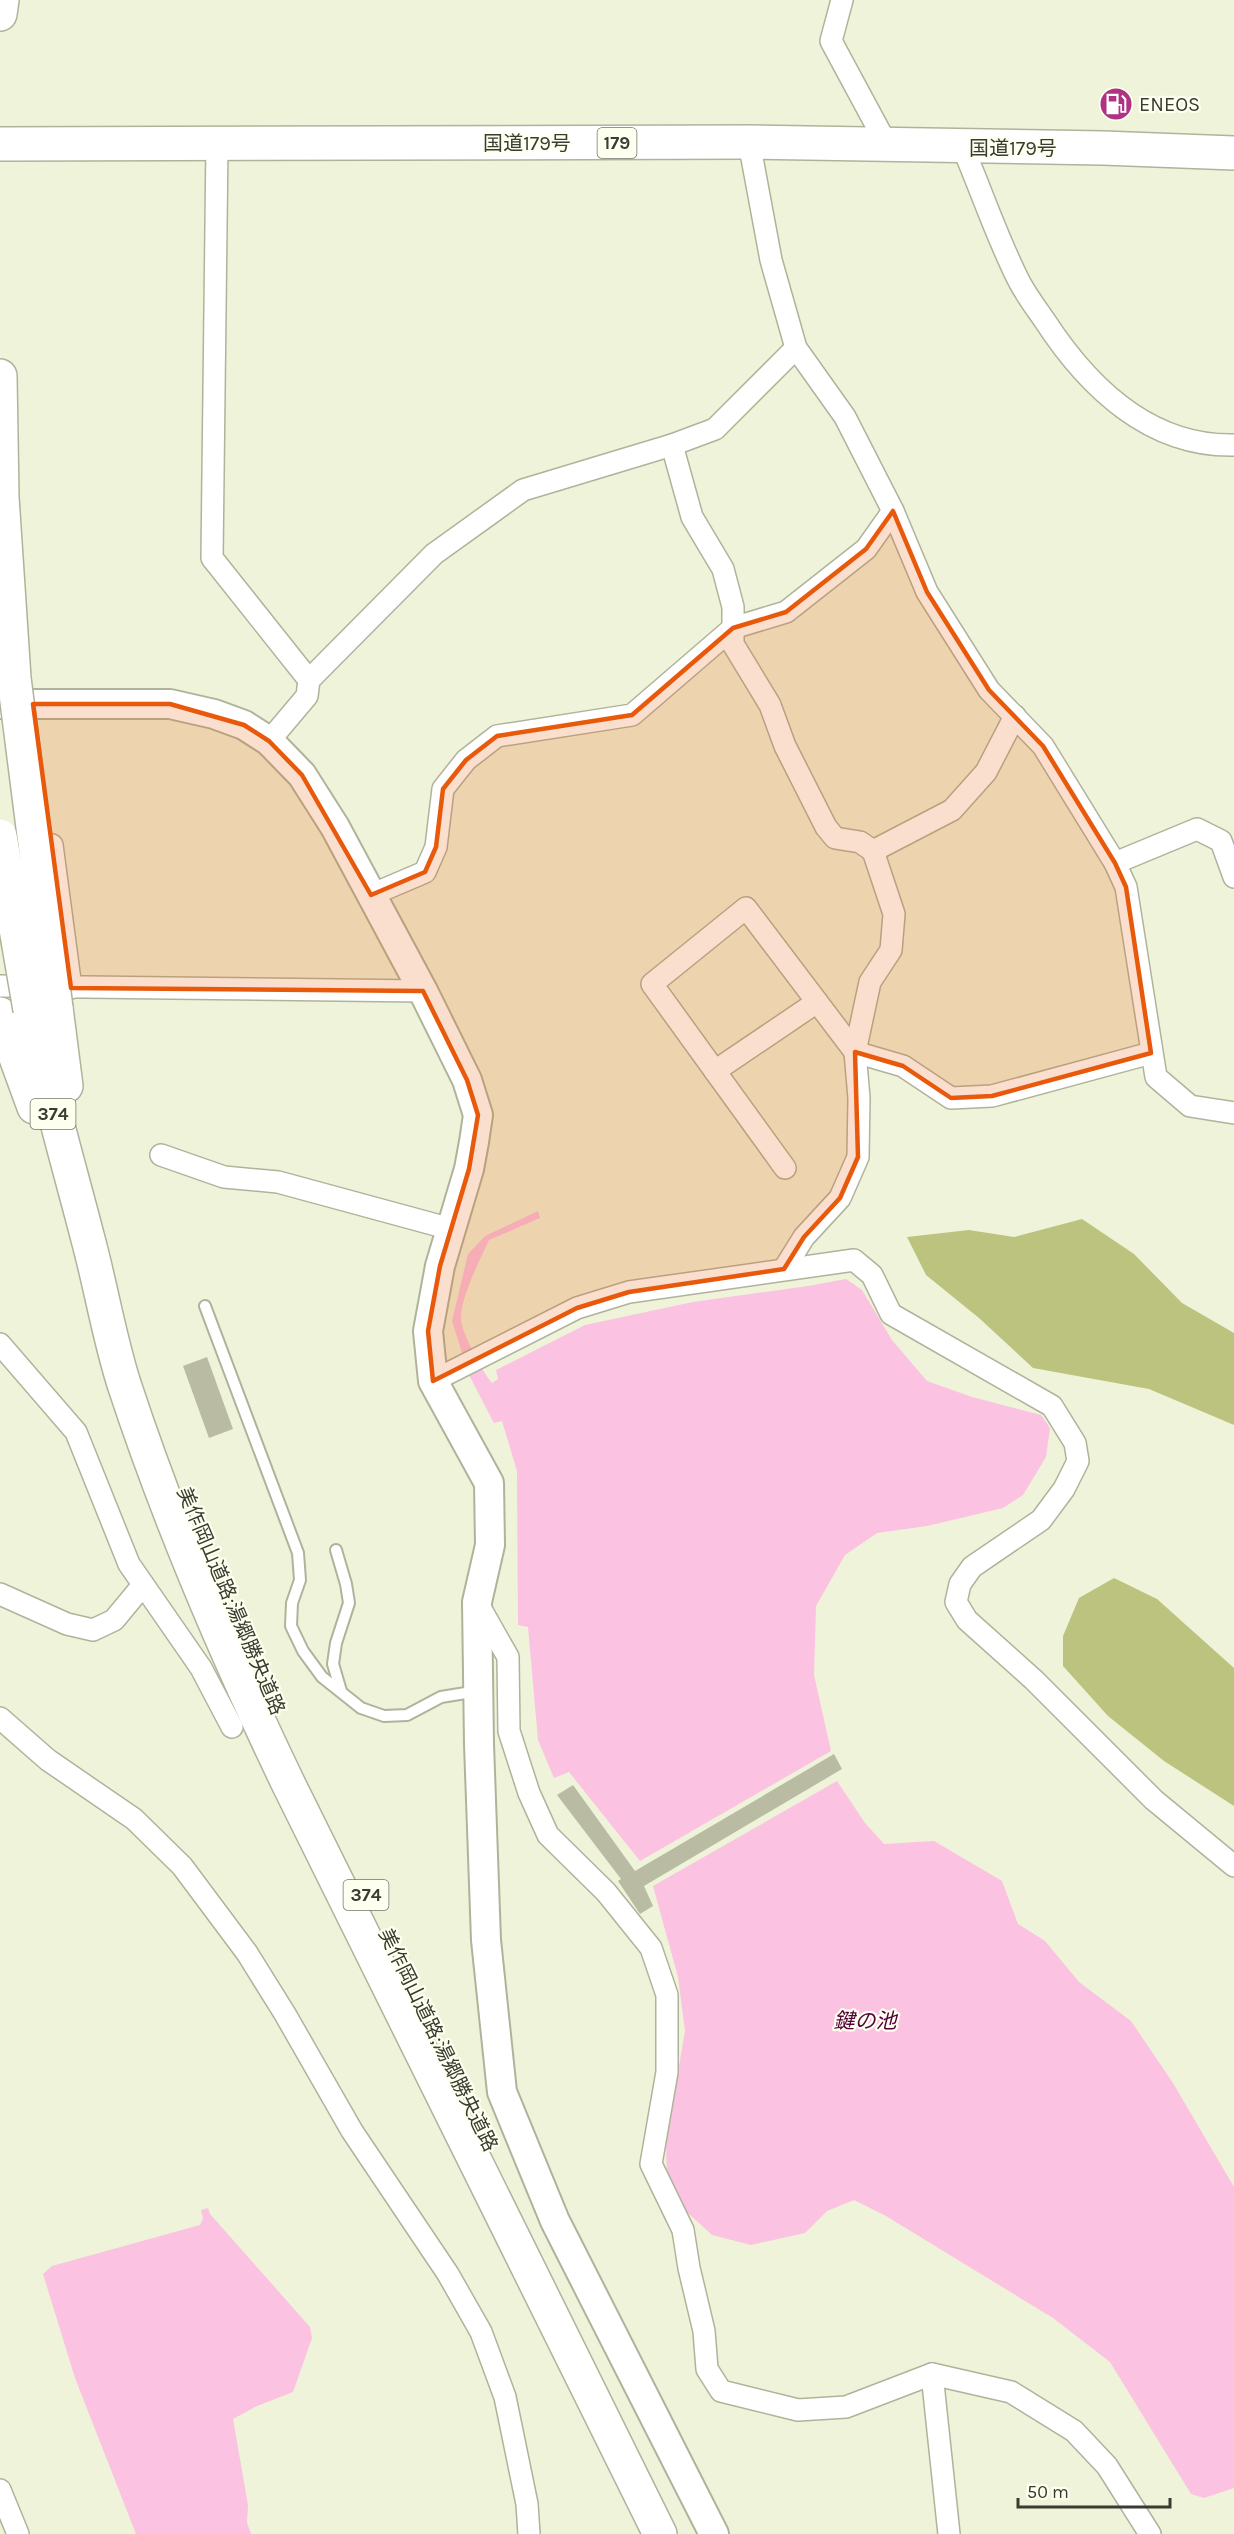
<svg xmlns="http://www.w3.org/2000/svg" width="1234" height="2534" font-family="Karla,'Noto Sans JP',sans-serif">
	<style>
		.green { fill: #bcc37f }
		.water { fill: #fbc2e1 }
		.building { fill: #b9bca3 }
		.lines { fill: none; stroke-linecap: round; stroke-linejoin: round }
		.lane-casing { stroke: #b0b39b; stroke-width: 14 }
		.street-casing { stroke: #b0b39b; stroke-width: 24 }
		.secondary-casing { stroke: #b0b39b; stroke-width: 32 }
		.highway-casing { stroke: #b0b39b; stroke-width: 36 }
		.lane { stroke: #fff; stroke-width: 10 }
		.street { stroke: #fff; stroke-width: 21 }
		.secondary { stroke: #fff; stroke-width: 28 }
		.highway { stroke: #fff; stroke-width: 33 }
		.highway-bridge-casing { stroke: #b0b39b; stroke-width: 36; stroke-linecap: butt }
		.highway-bridge { stroke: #fff; stroke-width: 33 }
		.marked { fill: #e8590c; fill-opacity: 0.2; stroke: #e8590c; stroke-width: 4.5; stroke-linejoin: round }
		.labels { text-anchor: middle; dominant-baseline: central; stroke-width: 4.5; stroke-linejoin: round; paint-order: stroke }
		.shield { fill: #fdffef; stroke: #74766a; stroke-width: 1.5 }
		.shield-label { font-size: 18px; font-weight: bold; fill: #3a3b31 }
		.poi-label { font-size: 20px; fill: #3a3b31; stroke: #fdffef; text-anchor: start }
		.street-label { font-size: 20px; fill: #3a3b31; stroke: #fdffef }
		.water-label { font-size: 21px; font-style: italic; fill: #53003a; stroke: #fdffef }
	</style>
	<rect width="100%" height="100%" fill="#eff3d9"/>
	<g class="green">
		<polygon points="1082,1219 1134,1254 1182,1303 1234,1333 1234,1425 1149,1389 1033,1368 979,1318 926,1275 907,1237 969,1230 1014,1237"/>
		<polygon points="1114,1578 1157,1599 1234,1668 1234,1806 1164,1761 1108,1716 1063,1666 1063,1636 1079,1598"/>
	</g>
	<g class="water">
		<path d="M 538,1211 L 540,1218 L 489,1240 C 480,1260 460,1298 461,1320 C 462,1333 483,1373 492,1383 L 498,1379 L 496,1370 L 585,1325 L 693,1302 L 808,1286 L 846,1279 L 862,1290 L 892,1340 L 927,1381 L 972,1397 L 1041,1415 L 1050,1428 L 1046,1457 L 1023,1495 L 1003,1508 L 927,1526 L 877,1533 L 845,1555 L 816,1606 L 814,1675 L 831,1751 L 640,1861 L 569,1772 L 554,1778 L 538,1740 L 528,1627 L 518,1625 L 517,1471 L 502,1421 L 494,1423 L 469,1375 L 452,1321 L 468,1254 L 485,1236 Z"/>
		<polygon points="837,1781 865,1823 884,1844 934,1841 1002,1881 1018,1924 1045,1941 1079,1982 1131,2021 1173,2083 1234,2187 1234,2488 1204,2498 1191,2494 1110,2362 1053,2318 886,2216 854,2200 827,2211 805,2233 751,2245 712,2235 687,2212 667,2180 666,2144 685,2031 678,1977 653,1886"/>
		<polygon points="208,2208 210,2214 310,2327 312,2338 293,2392 257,2406 233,2419 248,2505 247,2523 251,2534 136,2534 75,2378 43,2274 52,2266 200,2225 203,2219 201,2210"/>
	</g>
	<g class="building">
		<polygon points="207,1357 233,1429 209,1438 183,1366"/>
		<polygon points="834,1754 842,1769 644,1886 653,1906 640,1914 618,1881 621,1879 557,1795 573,1785 635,1871"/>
	</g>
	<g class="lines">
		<g class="lane-casing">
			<g id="lane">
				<polyline points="205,1306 298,1553 300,1580 292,1603 291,1626 303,1651 322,1677 361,1708 384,1716 407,1715 441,1697 478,1691"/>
				<polyline points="336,1550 346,1584 349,1603 336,1643 333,1664 341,1691"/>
			</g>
		</g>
		<g class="street-casing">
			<g id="street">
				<polyline points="842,0 831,41 887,145"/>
				<polyline points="749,142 771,260 796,348 845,417 893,511 927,592 989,690 1043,746 1115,863 1126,887 1156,1077 1190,1106 1234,1113"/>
				<polyline points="217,143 212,558 309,680"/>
				<path d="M 963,148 C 982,192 998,241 1020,283 C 1027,296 1036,308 1045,321 C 1088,387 1150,447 1234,445"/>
				<polyline points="672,445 692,517 723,569 733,607 733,644 770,705 785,746 826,827 835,838 860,842 873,851"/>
				<polyline points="269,741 307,696 309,680 434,554 523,490 672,445 715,429 796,348"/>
				<polyline points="52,845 71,988"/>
				<polyline points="1115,863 1197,829 1221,841 1234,877"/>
				<polyline points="371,895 425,872 436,847 443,789 466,760 497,736 632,715 733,628 786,612 866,549 893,511"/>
				<polyline points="0,986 423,991"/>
				<polyline points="715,1071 817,1002"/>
				<polyline points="161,1155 224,1177 278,1182 451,1229"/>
				<polyline points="785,1168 652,984 746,908 855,1052 903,1066 951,1098 992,1096 1151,1053"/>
				<polyline points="784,1269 804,1237 840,1198 858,1157 859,1098 855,1052 870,982 891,950 894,914 873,851 952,810 986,772 1015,716"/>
				<polyline points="0,1344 76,1432 129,1564 201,1668 232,1727"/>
				<polyline points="433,1381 577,1308 629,1292 854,1260 872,1275 891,1314 1052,1406 1075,1443 1078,1461 1064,1489 1041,1520 972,1567 960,1584 956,1602 967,1620 1034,1680 1154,1800 1234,1866"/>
				<polyline points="0,1594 67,1624 93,1630 114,1620 143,1585"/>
				<polyline points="478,1604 508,1657 509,1731 529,1793 548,1835 606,1892 651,1948 667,1995 667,2072 651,2164 683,2230 689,2268 704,2331 707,2369 721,2391 798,2410 846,2407 932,2374 1011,2392 1074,2431 1107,2466 1150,2534"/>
				<polyline points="0,1718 48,1760 134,1819 182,1866 247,1953 285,2014 352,2131 448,2274 481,2332 505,2397 527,2504 529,2534"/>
				<polyline points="932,2374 949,2534"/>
				<polyline points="0,2490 18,2534"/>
			</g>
		</g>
		<g class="secondary-casing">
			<polyline id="secondary" points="0,704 170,704 214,714 244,725 269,741 302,775 335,827 423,991 467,1080 478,1115 474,1142 469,1169 440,1266 428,1331 433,1381 489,1483 490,1545 477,1602 479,1744 486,1940 502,2092 555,2221 714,2534"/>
		</g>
		<g class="highway-casing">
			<g id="highway">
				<polyline points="0,14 2,0"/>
				<polyline points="0,144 749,142 1103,148 1234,153"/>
				<polyline points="0,376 2,497 14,678"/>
				<polyline points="56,1008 66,1086"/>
				<path d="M 30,1010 C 46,1087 68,1162 88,1239 C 101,1287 109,1337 124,1384 C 169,1521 226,1654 288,1783 L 660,2534"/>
				<polyline points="0,1014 34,1107"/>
			</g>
		</g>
		<use href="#lane" class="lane"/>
		<use href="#street" class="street"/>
		<use href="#secondary" class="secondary"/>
		<use href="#highway" class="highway"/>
		<g class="highway-bridge-casing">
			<g id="highway-bridge">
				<polyline points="14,678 56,1008"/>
				<polyline points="0,836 30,1010"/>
			</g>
		</g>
		<use href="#highway-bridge" class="highway-bridge"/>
	</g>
	<path class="marked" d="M 893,511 L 927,592 L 989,690 L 1043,746 L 1115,863 L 1126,887 L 1151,1053 L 992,1096 L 951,1098 L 903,1066 L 855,1052 L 858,1157 L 840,1198 L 804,1237 L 784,1269 L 629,1292 L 577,1308 L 433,1381 L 428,1331 L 440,1266 L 469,1169 L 478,1115 L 467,1080 L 423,991 L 71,988 L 33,704 L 170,704 L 244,725 L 269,741 L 302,775 L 371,895 L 425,872 L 436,847 L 443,789 L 466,760 L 497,736 L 632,715 L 733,628 L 786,612 L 866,549 Z"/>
	<defs>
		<g id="fuel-disc" transform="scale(1.725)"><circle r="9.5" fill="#af3283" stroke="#fdffef"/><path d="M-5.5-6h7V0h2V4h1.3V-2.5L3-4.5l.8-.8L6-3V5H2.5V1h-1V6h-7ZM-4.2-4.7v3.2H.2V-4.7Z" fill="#fff"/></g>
	</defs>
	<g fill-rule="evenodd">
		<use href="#fuel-disc" x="1116" y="104"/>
	</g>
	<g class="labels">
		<g class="shield">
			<rect x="597.5" y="128" width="39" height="30" rx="4.5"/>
			<rect x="30.5" y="1099" width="45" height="30" rx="4.5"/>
			<rect x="343.5" y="1880" width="45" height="30" rx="4.5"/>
		</g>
		<g class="shield-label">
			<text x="617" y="143">179</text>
			<text x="53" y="1114">374</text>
			<text x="366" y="1895">374</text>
		</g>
		<g class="poi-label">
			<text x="1139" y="104">ENEOS</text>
		</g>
		<g class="street-label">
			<text x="527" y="143">国道179号</text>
			<text x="1013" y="148">国道179号</text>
			<text transform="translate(231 1601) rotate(67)">美作岡山道路;湯郷勝央道路</text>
			<text transform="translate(438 2040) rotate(64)">美作岡山道路;湯郷勝央道路</text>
		</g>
		<g class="water-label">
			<text x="865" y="2021">鍵の池</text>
		</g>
	</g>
	<path d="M1018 2498v9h152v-9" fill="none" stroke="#3a3b31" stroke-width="3"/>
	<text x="1027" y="2498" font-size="18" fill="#3a3b31" stroke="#fdffef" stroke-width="4.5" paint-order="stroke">50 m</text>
</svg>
